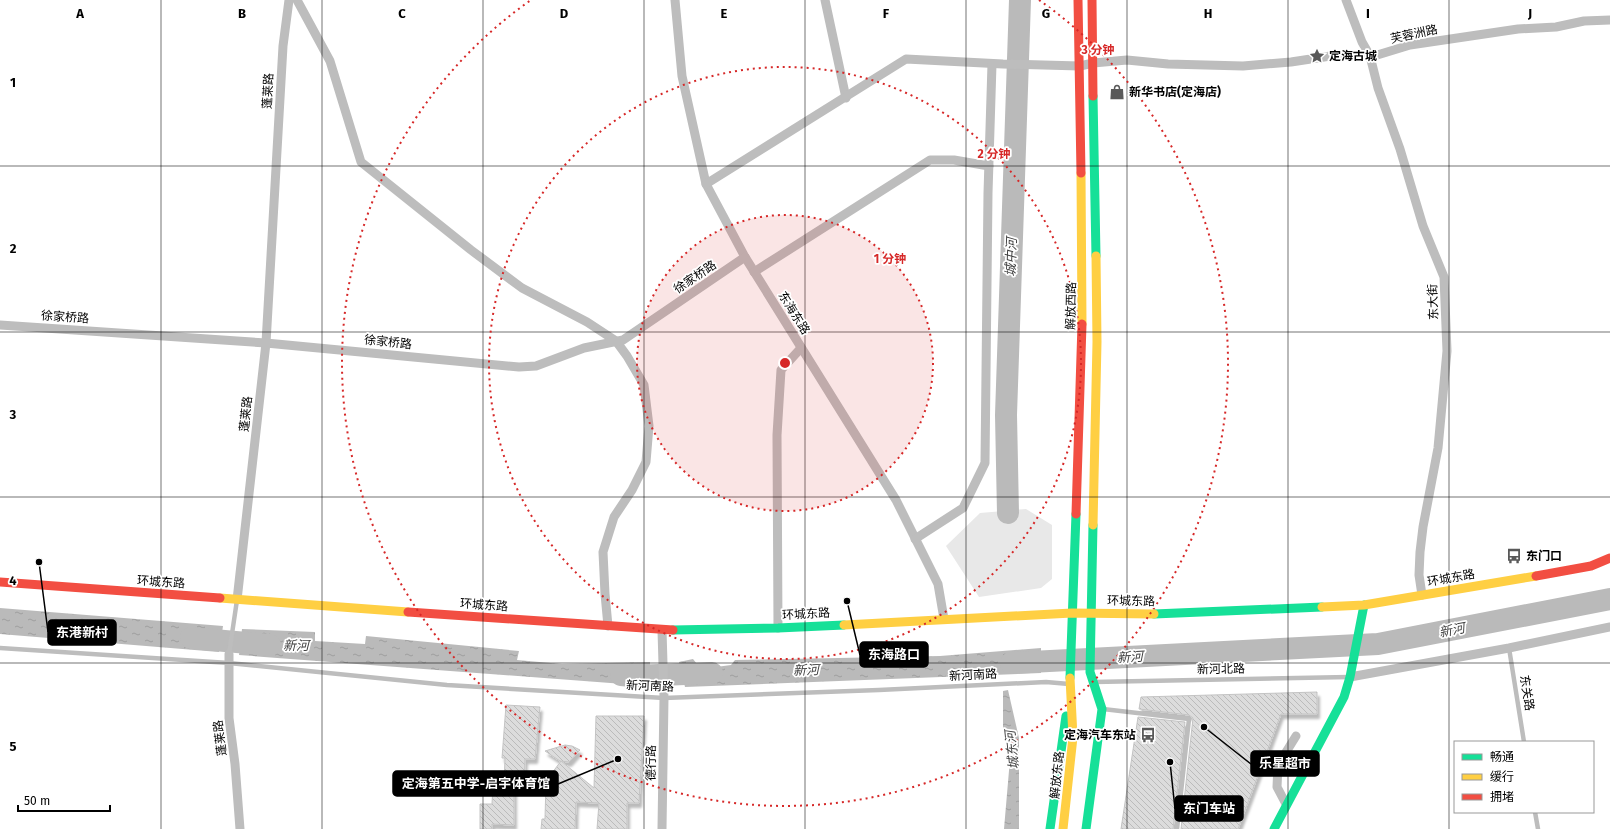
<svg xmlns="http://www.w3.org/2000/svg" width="1610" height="829" font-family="'Fira Sans','Noto Sans SC',sans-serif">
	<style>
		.green { fill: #e8e8e8 }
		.water { fill: url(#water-ripples) }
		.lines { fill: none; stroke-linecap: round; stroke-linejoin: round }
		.river { stroke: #bababa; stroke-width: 22 }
		.building { fill: url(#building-back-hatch); stroke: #c4c4c4; filter: url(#shadow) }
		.lane { stroke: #bdbdbd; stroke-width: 4.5 }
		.street { stroke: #bdbdbd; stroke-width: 9 }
		.fast { stroke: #16e098; stroke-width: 9 }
		.slow { stroke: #ffcf43; stroke-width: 9 }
		.jam { stroke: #f24e42; stroke-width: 9 }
		.grid { fill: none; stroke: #000; stroke-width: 1; stroke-opacity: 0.55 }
		.ring { fill: none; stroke: #d62828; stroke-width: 2; stroke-dasharray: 2 4 }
		.labels { text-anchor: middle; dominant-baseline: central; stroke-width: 3.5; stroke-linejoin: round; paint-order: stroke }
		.street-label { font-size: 12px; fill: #000; stroke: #fff }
		.poi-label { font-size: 12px; font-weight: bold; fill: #000; stroke: #fff; text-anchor: start }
		.water-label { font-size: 13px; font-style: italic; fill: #3e3e3e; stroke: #fff }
		.grid-label { font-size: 13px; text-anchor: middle; font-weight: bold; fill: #000; stroke: #fff; stroke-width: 3.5; stroke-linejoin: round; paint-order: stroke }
		.centre { fill: #d62828; stroke: #fff; stroke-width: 2 }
		.ring-label { font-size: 12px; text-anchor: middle; font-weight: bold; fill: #d62828; stroke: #fff; stroke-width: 3.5; stroke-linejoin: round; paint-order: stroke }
		.leader { fill: none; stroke: #000; stroke-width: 1.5 }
		.callout-dot { fill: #000; stroke: #fff; stroke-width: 1.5 }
		.callout { fill: #000; stroke: #000; stroke-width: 1.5 }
		.callout-label { font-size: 13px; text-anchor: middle; font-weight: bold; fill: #fff }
	</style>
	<defs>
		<pattern id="water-ripples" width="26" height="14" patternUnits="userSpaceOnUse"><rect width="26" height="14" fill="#bababa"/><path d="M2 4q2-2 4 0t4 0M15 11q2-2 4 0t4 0" fill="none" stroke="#9e9e9e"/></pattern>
		<pattern id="building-back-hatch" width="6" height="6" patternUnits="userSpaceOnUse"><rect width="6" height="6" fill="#dcdcdc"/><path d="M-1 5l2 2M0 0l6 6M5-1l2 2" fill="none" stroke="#bbb"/></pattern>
		<filter id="shadow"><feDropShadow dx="2.5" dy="4.5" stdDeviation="1" flood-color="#0004"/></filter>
	</defs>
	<rect width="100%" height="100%" fill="#fff"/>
	<polygon class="green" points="1026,509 1052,525 1052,579 1041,588 979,597 946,546 980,513"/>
	<g class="water">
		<polygon points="0,608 223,626 219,652 0,634"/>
		<polygon points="242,629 315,632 315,641 365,644 366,636 519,651 517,660 562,664 650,662 650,686 239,655"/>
		<polygon points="1041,648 1041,673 685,687 679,662 693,659 701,669 731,665 735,660 940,656"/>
		<polygon points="1008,690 1019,738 1019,829 1004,829 1010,759 1003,731 1003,691"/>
	</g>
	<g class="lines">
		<g class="river">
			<polyline points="1008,513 1006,415 1020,0"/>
			<polyline points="191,638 270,645"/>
			<polyline points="1011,663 1378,644 1610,599"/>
			<polyline points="621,675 632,676 712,673"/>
		</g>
	</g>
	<g class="building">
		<polygon points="1317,692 1317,714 1281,714 1238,829 1181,829 1193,718 1189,715 1139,709 1141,697"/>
		<polygon points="506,705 540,707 535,759 525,759 524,789 514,789 514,825 492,824 492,829 480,829 480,804 492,804 493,785 504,785 505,758 502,758"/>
		<polygon points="596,716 644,716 639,803 627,803 627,829 597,829 599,803 576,802 575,829 541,829 542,819 545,819 546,781 561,761 594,788"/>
		<polygon points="1138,717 1185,722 1173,829 1121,829"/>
		<polygon points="565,745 572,746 580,750 569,762 560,761 545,751"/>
	</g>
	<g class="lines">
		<g class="lane">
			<polyline points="0,648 229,663 447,685 664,698 879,690 1046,682 1069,684"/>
			<polyline points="1509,648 1524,742"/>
			<polyline points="229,654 237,600"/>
			<polyline points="1094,682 1349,677"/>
			<polyline points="1103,709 1189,719 1177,829"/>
			<polyline points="1535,812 1538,829"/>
		</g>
		<g class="street">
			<polyline points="297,0 330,61 361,162 471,250 522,288 587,322 616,341 627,356 644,385 649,426 646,462 632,490 614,517 603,552 605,594 608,626"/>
			<polyline points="675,0 682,76 706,184 745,257 896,500 938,584 944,619"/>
			<polyline points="825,0 846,98"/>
			<polyline points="1346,0 1362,42 1370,56 1378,88 1400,149 1423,226 1444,277 1447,351 1438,448 1423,527 1420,552 1419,575 1422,595"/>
			<polyline points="706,184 906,59 1003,64 1080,66 1093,63 1127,60 1168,64 1243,66 1291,62 1337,55 1374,56 1410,45 1518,29 1556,27 1584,21 1610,20"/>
			<polyline points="754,272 930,160 954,160 989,166"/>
			<polyline points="0,325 266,343 519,367 536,366 584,348 623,340 745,257"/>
			<polyline points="915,539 963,508 985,463 988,193 992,64"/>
			<polyline points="237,600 266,343 283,46 289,0"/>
			<polyline points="778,628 777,435 781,370 801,348"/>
			<polyline points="662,630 664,698 662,829"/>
			<polyline points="229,654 229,718 235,764 240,829"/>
			<polyline points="1350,677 1509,648 1610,627"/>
			<polyline points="1286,804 1277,787 1278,765 1296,736"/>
		</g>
		<g class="fast">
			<polyline points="1093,96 1096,256"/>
			<polyline points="1154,614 1322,607"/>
			<polyline points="673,630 778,628 844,625"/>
			<polyline points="1070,678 1076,514"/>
			<polyline points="1050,829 1066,716"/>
			<polyline points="1086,829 1102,709 1090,672 1093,525"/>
			<polyline points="1274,829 1344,697 1350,677 1364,605"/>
		</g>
		<g class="slow">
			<polyline points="1081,173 1082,324"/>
			<polyline points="1093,525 1097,342 1096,256"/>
			<polyline points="220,598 408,612"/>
			<polyline points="1322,607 1364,605 1536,576"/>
			<polyline points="844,625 1072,613 1154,614"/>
			<polyline points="1063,829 1073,737 1070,678"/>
		</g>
		<g class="jam">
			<polyline points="1078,0 1081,173"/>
			<polyline points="1092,0 1093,96"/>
			<polyline points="1076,514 1082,324"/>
			<polyline points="1536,576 1591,566 1610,558"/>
			<polyline points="0,582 220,598"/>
			<polyline points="408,612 673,630"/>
		</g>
	</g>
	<path class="grid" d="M 161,0 L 161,829M 322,0 L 322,829M 483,0 L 483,829M 644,0 L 644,829M 805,0 L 805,829M 966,0 L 966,829M 1127,0 L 1127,829M 1288,0 L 1288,829M 1449,0 L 1449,829M 0,166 L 1610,166M 0,332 L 1610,332M 0,497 L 1610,497M 0,663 L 1610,663"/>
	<circle cx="785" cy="363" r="148" fill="#d62828" fill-opacity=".12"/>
	<g class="ring">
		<circle cx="785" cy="363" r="148"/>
		<circle cx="785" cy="363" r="296"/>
		<path d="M1039 0A443 443 0 1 1 531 0"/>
	</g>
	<defs>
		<g id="sight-bare" transform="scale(1.2)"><path d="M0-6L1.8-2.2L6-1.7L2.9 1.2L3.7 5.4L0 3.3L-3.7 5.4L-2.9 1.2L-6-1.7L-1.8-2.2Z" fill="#595959" stroke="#fff" stroke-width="2.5" paint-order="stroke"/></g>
		<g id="shop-bare" transform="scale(1.2)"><path d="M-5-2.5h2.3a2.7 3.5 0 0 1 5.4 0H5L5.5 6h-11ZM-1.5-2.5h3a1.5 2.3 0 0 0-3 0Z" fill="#595959" stroke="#fff" stroke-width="2.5" paint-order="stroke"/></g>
		<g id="bus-bare" transform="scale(1.2)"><path d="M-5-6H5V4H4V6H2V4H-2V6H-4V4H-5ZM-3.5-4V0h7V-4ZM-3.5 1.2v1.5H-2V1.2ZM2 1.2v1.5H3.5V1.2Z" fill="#595959" stroke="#fff" stroke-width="2.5" paint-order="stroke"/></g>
	</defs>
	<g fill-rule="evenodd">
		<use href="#sight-bare" x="1317" y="56"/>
		<use href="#shop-bare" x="1117" y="92"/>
		<use href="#bus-bare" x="1514" y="556"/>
		<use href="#bus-bare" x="1148" y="735"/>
	</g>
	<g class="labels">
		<g class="street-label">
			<text transform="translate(1414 34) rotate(-12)">芙蓉洲路</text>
			<text transform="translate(268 91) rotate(-87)">蓬莱路</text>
			<text transform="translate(695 277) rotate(-34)">徐家桥路</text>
			<text transform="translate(1433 302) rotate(-92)">东大街</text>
			<text transform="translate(1071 306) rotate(-89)">解放西路</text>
			<text transform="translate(794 313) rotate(58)">东海东路</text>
			<text transform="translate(65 317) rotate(4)">徐家桥路</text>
			<text transform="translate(388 342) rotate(6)">徐家桥路</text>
			<text transform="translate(246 414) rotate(-84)">蓬莱路</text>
			<text transform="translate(1451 578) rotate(-10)">环城东路</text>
			<text transform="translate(161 582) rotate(4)">环城东路</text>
			<text transform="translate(1131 601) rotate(1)">环城东路</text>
			<text transform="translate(484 605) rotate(4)">环城东路</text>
			<text transform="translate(806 614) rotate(-3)">环城东路</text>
			<text transform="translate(1221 669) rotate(-1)">新河北路</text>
			<text transform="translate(973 675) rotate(-3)">新河南路</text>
			<text transform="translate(650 686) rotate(2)">新河南路</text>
			<text transform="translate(1527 693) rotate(81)">东关路</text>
			<text transform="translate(220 738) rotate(-97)">蓬莱路</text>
			<text transform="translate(651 763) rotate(-89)">德行路</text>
			<text transform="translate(1057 775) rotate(-84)">解放东路</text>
		</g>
		<g class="poi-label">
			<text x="1329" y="56">定海古城</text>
			<text x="1129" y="92">新华书店(定海店)</text>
			<text x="1526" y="556">东门口</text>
			<text x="1136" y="735" text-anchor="end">定海汽车东站</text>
		</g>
		<g class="water-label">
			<text transform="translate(1011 257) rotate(-88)">城中河</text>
			<text transform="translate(1452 630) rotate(-11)">新河</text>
			<text x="296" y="645">新河</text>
			<text transform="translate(1130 657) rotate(-3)">新河</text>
			<text transform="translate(806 670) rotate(-2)">新河</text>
			<text transform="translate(1012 750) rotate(-96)">城东河</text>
		</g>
	</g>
	<g class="grid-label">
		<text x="80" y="18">A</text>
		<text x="242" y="18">B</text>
		<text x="402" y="18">C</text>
		<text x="564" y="18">D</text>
		<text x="724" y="18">E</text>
		<text x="886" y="18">F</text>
		<text x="1046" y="18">G</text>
		<text x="1208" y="18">H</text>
		<text x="1368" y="18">I</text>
		<text x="1530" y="18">J</text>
		<text x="13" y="87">1</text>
		<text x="13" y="253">2</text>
		<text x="13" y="419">3</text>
		<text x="13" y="585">4</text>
		<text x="13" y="751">5</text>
	</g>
	<circle cx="785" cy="363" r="6" class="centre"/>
	<g class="ring-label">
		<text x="1098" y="54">3 分钟</text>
		<text x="994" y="158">2 分钟</text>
		<text x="890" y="263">1 分钟</text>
	</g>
	<path class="leader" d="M39 562L48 632M847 601L860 655M1204 727L1251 764M618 759L558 784M1170 762L1175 809"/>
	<g class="callout-dot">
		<circle cx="39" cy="562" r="4"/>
		<circle cx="847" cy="601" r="4"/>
		<circle cx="1204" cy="727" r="4"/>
		<circle cx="618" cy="759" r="4"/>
		<circle cx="1170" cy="762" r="4"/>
	</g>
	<g class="callout">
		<rect x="48" y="620" width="68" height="25" rx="4"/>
		<rect x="860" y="642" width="68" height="25" rx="4"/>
		<rect x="1251" y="751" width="68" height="25" rx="4"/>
		<rect x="393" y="771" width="165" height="25" rx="4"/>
		<rect x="1175" y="796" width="68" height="25" rx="4"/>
	</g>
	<g class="callout-label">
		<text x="82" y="637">东港新村</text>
		<text x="894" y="659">东海路口</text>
		<text x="1285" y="768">乐星超市</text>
		<text x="476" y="788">定海第五中学-启宇体育馆</text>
		<text x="1209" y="813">东门车站</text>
	</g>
	<rect x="1454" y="741" width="140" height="72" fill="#ffffff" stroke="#999999"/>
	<rect x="1462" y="754" width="20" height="6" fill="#16e098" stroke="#999999"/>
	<text x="1490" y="761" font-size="12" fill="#000000">畅通</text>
	<rect x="1462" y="774" width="20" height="6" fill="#ffcf43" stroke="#999999"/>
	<text x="1490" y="781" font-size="12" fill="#000000">缓行</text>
	<rect x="1462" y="794" width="20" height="6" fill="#f24e42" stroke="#999999"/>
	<text x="1490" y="801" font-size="12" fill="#000000">拥堵</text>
	<path d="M18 805v6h92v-6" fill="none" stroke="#000000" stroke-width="2"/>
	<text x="24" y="805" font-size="12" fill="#000000" stroke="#ffffff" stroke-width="3" paint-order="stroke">50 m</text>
</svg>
